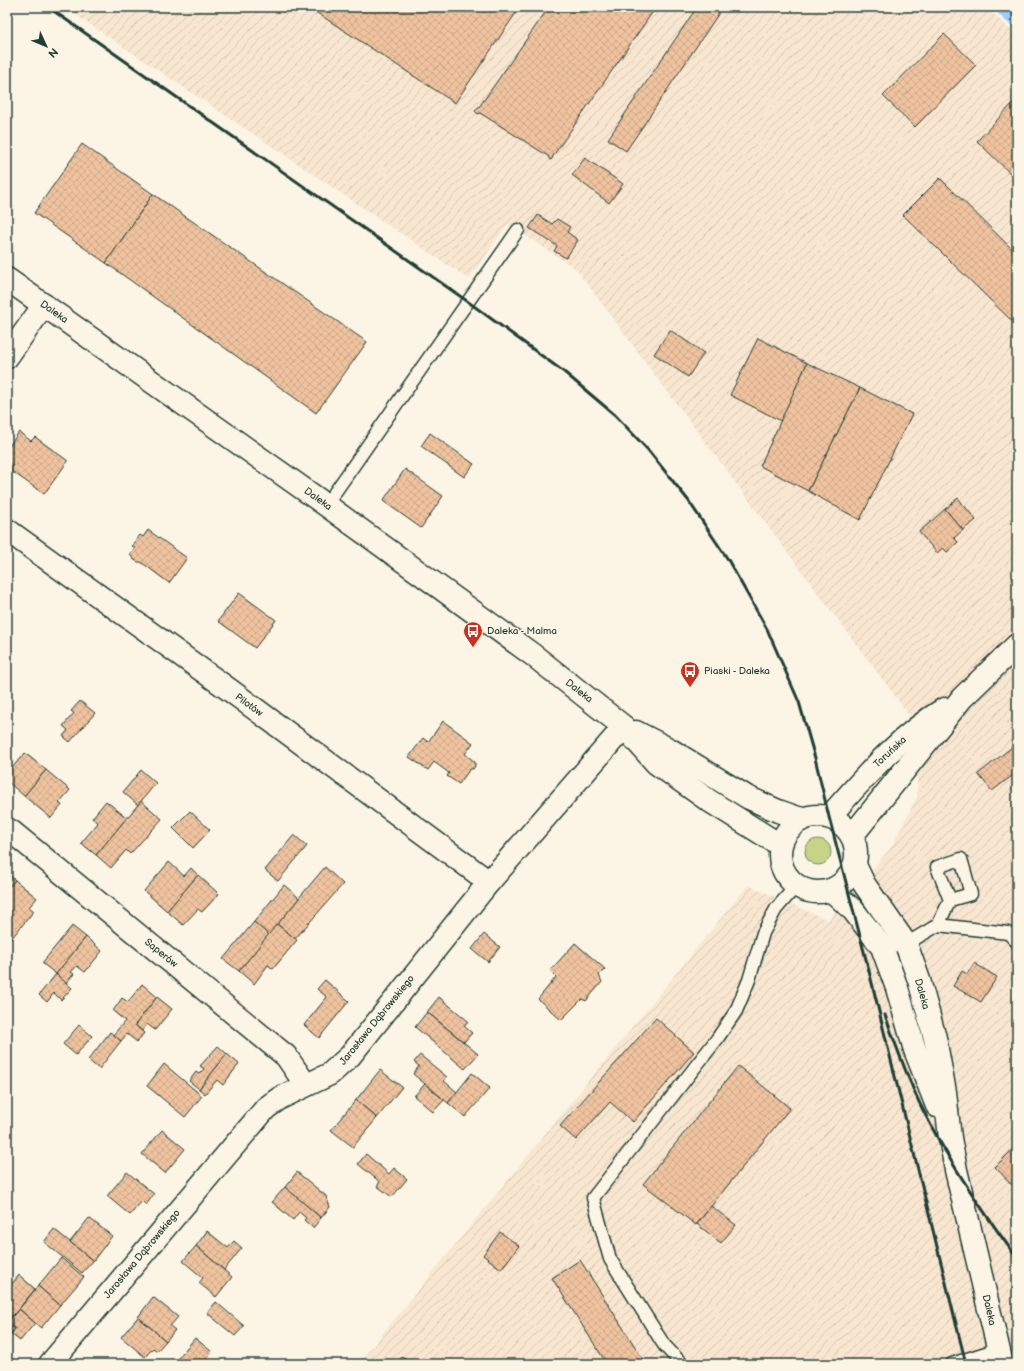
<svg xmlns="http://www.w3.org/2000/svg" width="1024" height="1371" font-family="'Balsamiq Sans',sans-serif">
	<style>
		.industrial { fill: url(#industrial-furrows) }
		.green { fill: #c7d488; stroke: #73885e }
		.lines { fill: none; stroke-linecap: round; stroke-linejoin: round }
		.canal { stroke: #9dcefa; stroke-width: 25 }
		.building { fill: url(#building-cross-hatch); stroke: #1f3d34 }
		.service-casing { stroke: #1f3d34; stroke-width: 15 }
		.minor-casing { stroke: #1f3d34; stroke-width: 25 }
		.service { stroke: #fcf5e5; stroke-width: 12 }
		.minor { stroke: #fcf5e5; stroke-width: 22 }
		.rail { stroke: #1f3d34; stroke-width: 3 }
		.labels { text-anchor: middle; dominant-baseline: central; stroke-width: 3; stroke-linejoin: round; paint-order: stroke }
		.street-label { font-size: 10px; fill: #1f3d34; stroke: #fcf5e5 }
		.poi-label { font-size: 10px; fill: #1f3d34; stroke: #fcf5e5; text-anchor: start }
	</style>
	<defs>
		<pattern id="industrial-furrows" width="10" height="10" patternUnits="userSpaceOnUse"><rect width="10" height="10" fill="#f8e6d0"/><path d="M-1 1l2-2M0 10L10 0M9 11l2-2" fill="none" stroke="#d4c6b3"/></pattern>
		<pattern id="building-cross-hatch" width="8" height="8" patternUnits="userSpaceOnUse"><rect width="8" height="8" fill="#f0c39f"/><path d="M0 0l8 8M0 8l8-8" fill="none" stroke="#cda88a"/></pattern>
	</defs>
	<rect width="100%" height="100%" fill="#fcf5e5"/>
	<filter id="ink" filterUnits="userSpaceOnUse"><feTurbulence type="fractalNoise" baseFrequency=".025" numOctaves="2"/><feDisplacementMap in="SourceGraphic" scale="8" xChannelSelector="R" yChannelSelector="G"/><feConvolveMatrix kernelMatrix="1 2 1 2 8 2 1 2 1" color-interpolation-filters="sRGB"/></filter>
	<g filter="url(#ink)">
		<polygon class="industrial" points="77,7 986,7 1017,36 1017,1364 358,1364 748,885 828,920 890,849 917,797 918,727 576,269 508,224 469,279 73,13"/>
		<circle class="green" cx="818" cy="852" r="13"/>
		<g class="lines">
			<polyline class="canal" points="1009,7 1017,14"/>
		</g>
		<g class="building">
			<polygon points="308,7 520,7 455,103"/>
			<polygon points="549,7 656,7 553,156 552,159 550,160 548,156 480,113 478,114 475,111 477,108 479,107"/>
			<polygon points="697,7 723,7 626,151 608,139"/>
			<polygon points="944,34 976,65 915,127 883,96"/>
			<polygon points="1013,103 1017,107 1017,180 977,141"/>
			<polygon points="82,144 153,194 106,263 34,213"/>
			<polygon points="585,158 623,184 609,203 572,175"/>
			<polygon points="940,178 1017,254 1017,326 903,215"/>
			<polygon points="153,194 367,342 316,413 106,263"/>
			<polygon points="538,215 552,224 557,219 570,227 567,232 578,240 566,258 554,251 557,246 529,228"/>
			<polygon points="670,330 704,353 688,377 654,354"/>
			<polygon points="758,338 807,363 781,421 730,395"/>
			<polygon points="807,363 860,388 808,491 760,466"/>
			<polygon points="860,388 912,414 860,520 808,491"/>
			<polygon points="19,432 31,441 35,437 68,461 44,494 10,470 13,466 7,461 7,449"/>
			<polygon points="430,433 474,464 464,477 421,446"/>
			<polygon points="405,469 443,496 421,528 383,501"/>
			<polygon points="958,498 976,520 963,530 945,509"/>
			<polygon points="945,509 963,530 954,538 958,542 947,552 943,548 937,553 919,532"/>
			<polygon points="148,530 187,558 169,583 141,562 138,562 133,559 132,557 130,555 135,548 132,546 140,535 143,537"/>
			<polygon points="239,593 276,620 255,648 218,621"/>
			<polygon points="80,701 95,713 70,742 63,736 68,730 63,726 74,713 71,711"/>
			<polygon points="443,721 473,743 465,754 475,762 475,766 473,769 470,769 459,784 447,776 449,773 434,762 428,770 409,757 423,738 428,742"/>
			<polygon points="1017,743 1017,772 992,791 978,774"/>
			<polygon points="25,753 46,770 24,796 7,781 7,770 9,771"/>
			<polygon points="46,770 70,790 59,803 62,805 51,818 24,796"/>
			<polygon points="141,770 156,783 138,805 123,792"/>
			<polygon points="106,801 127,818 96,855 81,843 98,823 92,818"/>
			<polygon points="141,801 162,819 130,854 126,850 111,868 96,855"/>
			<polygon points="190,811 210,830 193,848 173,828"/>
			<polygon points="294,835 307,846 278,881 265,870"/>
			<polygon points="169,862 184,876 191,868 198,875 167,911 144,891"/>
			<polygon points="325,867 343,884 295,939 277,924"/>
			<polygon points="7,873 15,880 7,889"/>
			<polygon points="198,875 219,894 202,912 198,909 183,925 167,911"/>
			<polygon points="15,880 37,898 29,907 34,911 11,939 7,936 7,889"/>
			<polygon points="284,885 299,898 269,935 254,922"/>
			<polygon points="254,922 269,935 239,971 223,959"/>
			<polygon points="277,924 297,940 273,969 268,965 254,984 239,971"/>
			<polygon points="72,926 86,937 56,974 42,963"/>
			<polygon points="484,934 500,947 488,962 472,949"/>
			<polygon points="86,937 102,951 85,972 77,966 71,972 74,974 66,983 56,974"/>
			<polygon points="575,943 605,969 599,975 602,982 586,1001 582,999 561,1020 538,999 556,977 550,971"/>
			<polygon points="974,963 997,977 981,1002 953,986 962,971 967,974"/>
			<polygon points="56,974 72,988 61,1000 54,993 47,1002 39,995"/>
			<polygon points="325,980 349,1001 319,1038 304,1025 327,997 317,989"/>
			<polygon points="142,984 157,997 135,1025 144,1033 137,1042 127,1034 121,1041 113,1035 125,1021 113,1011 122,998 128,1002"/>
			<polygon points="157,997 172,1009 155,1030 147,1024 142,1031 135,1025"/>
			<polygon points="439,997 468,1021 464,1026 472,1033 464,1042 427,1012"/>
			<polygon points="427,1012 478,1054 465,1069 415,1027"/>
			<polygon points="656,1018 694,1052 633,1122 610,1102 576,1140 560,1126"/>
			<polygon points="79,1025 92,1036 76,1055 63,1044"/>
			<polygon points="110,1032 121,1041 99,1069 88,1060"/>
			<polygon points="218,1046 227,1054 199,1089 189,1081 196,1072 199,1074 204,1069 200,1066"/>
			<polygon points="227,1054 239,1064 223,1085 217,1080 205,1094 199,1089"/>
			<polygon points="420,1055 447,1077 444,1081 457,1092 448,1103 413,1074 419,1066 414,1062"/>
			<polygon points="164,1064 202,1096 185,1117 147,1086"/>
			<polygon points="738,1066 790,1108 696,1225 643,1184"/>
			<polygon points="380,1070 402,1087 377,1118 356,1100"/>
			<polygon points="472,1073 490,1088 465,1117 448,1103"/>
			<polygon points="425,1084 444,1100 433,1112 414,1096"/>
			<polygon points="356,1100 377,1118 353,1147 331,1130"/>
			<polygon points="162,1130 185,1149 165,1173 142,1154"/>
			<polygon points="1017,1145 1017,1188 1016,1189 995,1167"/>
			<polygon points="366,1154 389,1174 394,1168 407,1179 392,1197 377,1186 380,1182 358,1164"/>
			<polygon points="127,1172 154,1194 146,1205 142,1201 130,1215 107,1196"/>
			<polygon points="297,1172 326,1196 330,1207 321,1218 285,1187"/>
			<polygon points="285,1187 321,1218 313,1228 304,1220 306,1218 299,1212 293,1220 272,1202"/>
			<polygon points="711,1206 736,1225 721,1243 697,1224"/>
			<polygon points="89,1218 112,1236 93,1261 70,1242"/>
			<polygon points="54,1229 93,1261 82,1273 44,1242"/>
			<polygon points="207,1231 228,1248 234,1241 242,1248 224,1270 196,1246"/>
			<polygon points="500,1232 519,1246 501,1269 483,1255"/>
			<polygon points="196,1246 232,1277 216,1297 199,1283 203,1278 183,1261"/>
			<polygon points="61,1258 84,1277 60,1305 38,1286"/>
			<polygon points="580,1260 646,1364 607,1364 552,1278"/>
			<polygon points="19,1275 35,1289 12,1317 7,1313 7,1290"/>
			<polygon points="38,1286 60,1305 41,1328 19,1309"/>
			<polygon points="153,1297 178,1317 170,1326 175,1330 166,1341 138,1317"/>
			<polygon points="216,1302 244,1326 235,1336 207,1313"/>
			<polygon points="19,1309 35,1323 20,1341 11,1334 15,1329 7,1323"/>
			<polygon points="138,1317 166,1341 157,1351 153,1348 145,1357 121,1337"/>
			<polygon points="7,1323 15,1329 7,1338"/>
			<polygon points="195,1338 212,1352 202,1364 173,1364"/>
			<polygon points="402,1357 412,1364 397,1364"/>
		</g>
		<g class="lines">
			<g class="service-casing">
				<g id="service">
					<polyline points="326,505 518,230"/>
					<polyline points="938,925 1008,933 1017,942"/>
					<polyline points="882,947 906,944 938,925 950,900 971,894 961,859 937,867 950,900"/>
					<polyline points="682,1364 664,1345 610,1259 593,1198 717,1039 736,1011 749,980 763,933 776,909 796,886"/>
					<polyline points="952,1364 998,1349"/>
				</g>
			</g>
			<g class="minor-casing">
				<g id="minor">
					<polyline points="7,279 326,505 533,655 624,727 656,763 708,800 780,845"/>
					<polyline points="7,357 44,305"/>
					<polyline points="7,530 231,691 489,882"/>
					<polyline points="636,732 669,749 747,797 778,811 801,819"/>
					<circle cx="818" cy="854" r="38"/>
					<path d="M 829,817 C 865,777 897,738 944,709"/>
					<polyline points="7,829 12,832 286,1056 306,1085"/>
					<polyline points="852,836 962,698 1017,645"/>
					<polyline points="855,865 864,884 906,944 919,980 935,1038 945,1092 950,1138 956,1170 1002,1364"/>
					<polyline points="831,890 853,910 882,947 897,988 915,1050 937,1106"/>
					<polyline points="50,1364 266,1108 280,1098 330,1074 350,1056 489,882 624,727"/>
				</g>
			</g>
			<use href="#service" class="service"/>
			<use href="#minor" class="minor"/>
			<g class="rail">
				<polyline points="48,7 467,301 564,372 615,415 648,450 688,500 727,558 767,629 799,702 815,758 829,817 868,967 966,1364"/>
				<path d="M 885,1015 C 897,1048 908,1081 924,1112 C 950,1164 983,1212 1017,1258"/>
			</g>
		</g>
	</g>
	<defs>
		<g id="bus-pin" transform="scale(1)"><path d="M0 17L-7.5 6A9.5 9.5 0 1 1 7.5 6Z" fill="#c8321e" stroke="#fcf5e5"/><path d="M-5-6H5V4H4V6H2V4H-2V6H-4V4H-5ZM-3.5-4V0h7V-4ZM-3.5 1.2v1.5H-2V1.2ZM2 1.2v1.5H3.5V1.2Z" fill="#fff"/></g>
	</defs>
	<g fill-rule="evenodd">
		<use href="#bus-pin" x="473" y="631"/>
		<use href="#bus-pin" x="690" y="671"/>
	</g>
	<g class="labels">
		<g class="street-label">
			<text transform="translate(54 312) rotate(35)">Daleka</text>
			<text transform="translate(318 499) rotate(36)">Daleka</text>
			<text transform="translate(579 691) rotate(38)">Daleka</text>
			<text transform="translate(249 705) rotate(36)">Pilotów</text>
			<text transform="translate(890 752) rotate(-43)">Toruńska</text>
			<text transform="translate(161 953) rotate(39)">Saperów</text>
			<text transform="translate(922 994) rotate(74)">Daleka</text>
			<text transform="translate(377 1020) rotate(-51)">Jarosława Dąbrowskiego</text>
			<text transform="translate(142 1254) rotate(-50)">Jarosława Dąbrowskiego</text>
			<text transform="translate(989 1310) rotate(77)">Daleka</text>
		</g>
		<g class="poi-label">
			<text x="487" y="631">Daleka - Malma</text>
			<text x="704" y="671">Piaski - Daleka</text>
		</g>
	</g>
	<rect width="1024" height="1371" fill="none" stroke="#fcf5e5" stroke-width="24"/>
	<rect x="12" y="12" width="1000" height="1347" fill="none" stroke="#1f3d34" stroke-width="1.5" filter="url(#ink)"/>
	<g transform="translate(46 46) rotate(134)" stroke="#fcf5e5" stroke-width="3" paint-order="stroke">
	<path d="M0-3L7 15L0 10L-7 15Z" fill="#1f3d34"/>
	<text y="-6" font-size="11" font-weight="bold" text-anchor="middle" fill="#1f3d34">N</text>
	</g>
</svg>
